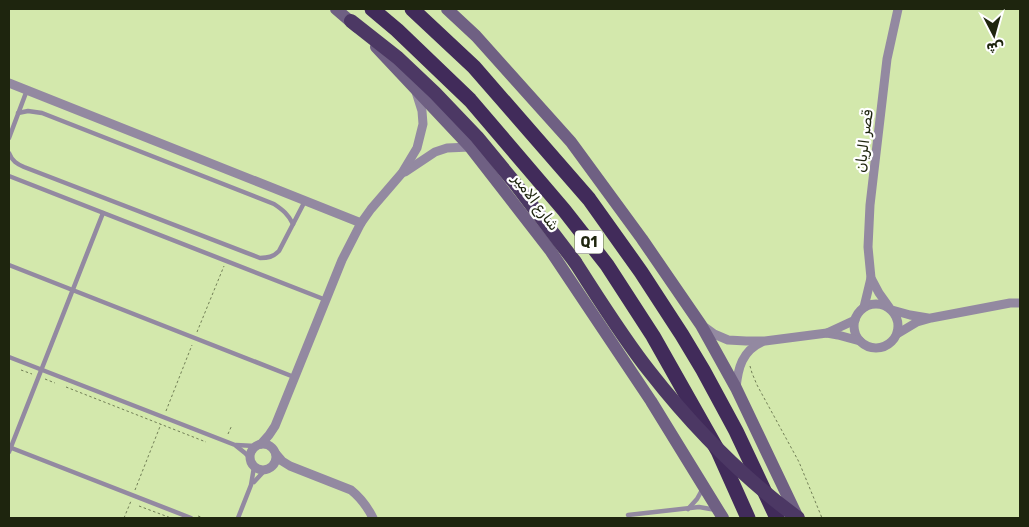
<svg xmlns="http://www.w3.org/2000/svg" width="1029" height="527" font-family="Rubik,Vazirmatn,sans-serif">
	<style>
		.lines { fill: none; stroke-linecap: round; stroke-linejoin: round }
		.path { stroke: #717e56; stroke-width: 1; stroke-dasharray: 2.5 2.5; stroke-linecap: butt }
		.service { stroke: #9389a1; stroke-width: 4.5 }
		.minor { stroke: #9389a1; stroke-width: 9 }
		.secondary { stroke: #6f6083; stroke-width: 12 }
		.trunk { stroke: #4c3864; stroke-width: 14 }
		.motorway { stroke: #412b5a; stroke-width: 15 }
		.trunk-bridge { stroke: #4c3864; stroke-width: 14 }
		.labels { text-anchor: middle; dominant-baseline: central; stroke-width: 4.5; stroke-linejoin: round; paint-order: stroke }
		.shield { fill: #fff; stroke: #626656; stroke-width: 1 }
		.shield-label { font-size: 14px; font-weight: bold; fill: #1e250e }
		.street-label { font-size: 15px; fill: #1e250e; stroke: #fff }
	</style>
	<rect width="100%" height="100%" fill="#d3e8ac"/>
	<g class="lines">
		<g class="path">
			<polyline points="197,332 224,266"/>
			<polyline points="750,366 752,373 757,385 799,462 822,518"/>
			<polyline points="21,370 32,374"/>
			<polyline points="45,379 55,383"/>
			<polyline points="66,387 206,442"/>
			<polyline points="166,411 192,345"/>
			<polyline points="228,434 232,425"/>
			<polyline points="135,490 161,424"/>
			<polyline points="139,506 171,518"/>
			<polyline points="198,516 204,518"/>
			<polyline points="124,518 131,501"/>
		</g>
		<g class="service">
			<path d="M 18,113 L 28,111 L 42,113 L 274,204 C 283,210 288,214 293,224"/>
			<polyline points="9,138 27,90"/>
			<path d="M 9,153 C 12,161 17,164 24,167 L 260,258 C 268,258 273,257 279,251 L 305,201"/>
			<polyline points="9,176 326,300"/>
			<polyline points="9,265 294,377"/>
			<polyline points="9,357 235,445 245,453 250,458"/>
			<polyline points="236,445 255,446"/>
			<polyline points="9,447 191,518"/>
			<polyline points="9,452 103,213"/>
			<polyline points="254,482 265,470"/>
			<polyline points="688,509 697,499 702,490"/>
			<polyline points="628,515 699,507 716,510"/>
			<polyline points="238,518 251,485 254,467"/>
		</g>
		<g class="minor">
			<polyline points="9,83 361,223"/>
			<polyline points="405,172 435,152 447,148 470,147"/>
			<circle cx="876" cy="326" r="22"/>
			<polyline points="864,307 871,278"/>
			<polyline points="889,307 879,293 871,278 868,247 870,205 887,59 898,9"/>
			<polyline points="892,310 910,315 928,318"/>
			<polyline points="703,326 714,334 728,340 746,341 765,341 827,333 838,335 860,341"/>
			<polyline points="827,333 855,320"/>
			<polyline points="897,334 917,322 931,318 1010,303 1020,303"/>
			<path d="M 736,388 C 738,368 742,351 762,342"/>
			<circle cx="263" cy="457" r="13"/>
			<polyline points="261,444 269,435 275,426 342,260 361,223 371,209 402,173 417,148 423,124 422,111 416,92"/>
			<path d="M 276,454 L 282,461 L 290,466 L 351,490 C 361,498 367,506 373,518"/>
		</g>
		<g class="secondary">
			<polyline points="336,9 357,27"/>
			<polyline points="447,9 476,36 571,142 642,239 701,325 736,388 798,518"/>
			<polyline points="376,47 470,147 550,250 651,401 723,518"/>
		</g>
		<polyline class="trunk" points="351,21 398,58 435,93 477,137 514,182 575,262"/>
		<g class="motorway">
			<polyline points="372,9 397,30 470,100 564,210 607,265 653,336 718,451 748,518"/>
			<polyline points="412,9 474,67 589,199 641,272 682,335 703,370 736,431 777,518"/>
		</g>
		<path class="trunk-bridge" d="M 575,262 C 599,299 623,338 650,372 C 693,427 742,477 798,518"/>
	</g>
	<g class="labels">
		<rect class="shield" x="575" y="230.5" width="28" height="23" rx="4"/>
		<g class="shield-label">
			<text x="589" y="242">Q1</text>
		</g>
		<g class="street-label">
			<text transform="translate(864 141) rotate(-83)">قصر الريان</text>
			<text transform="translate(536 202) rotate(53)">شارع الامير</text>
		</g>
	</g>
	<rect width="1029" height="527" fill="none" stroke="#1e250e" stroke-width="20"/>
	<g transform="translate(994 35) rotate(174)" stroke="#ffffff" stroke-width="4" paint-order="stroke">
	<path d="M0-4L9 19L0 12L-9 19Z" fill="#1e250e"/>
	<text y="-8" font-size="14" font-weight="bold" text-anchor="middle" fill="#1e250e">ش</text>
	</g>
</svg>
